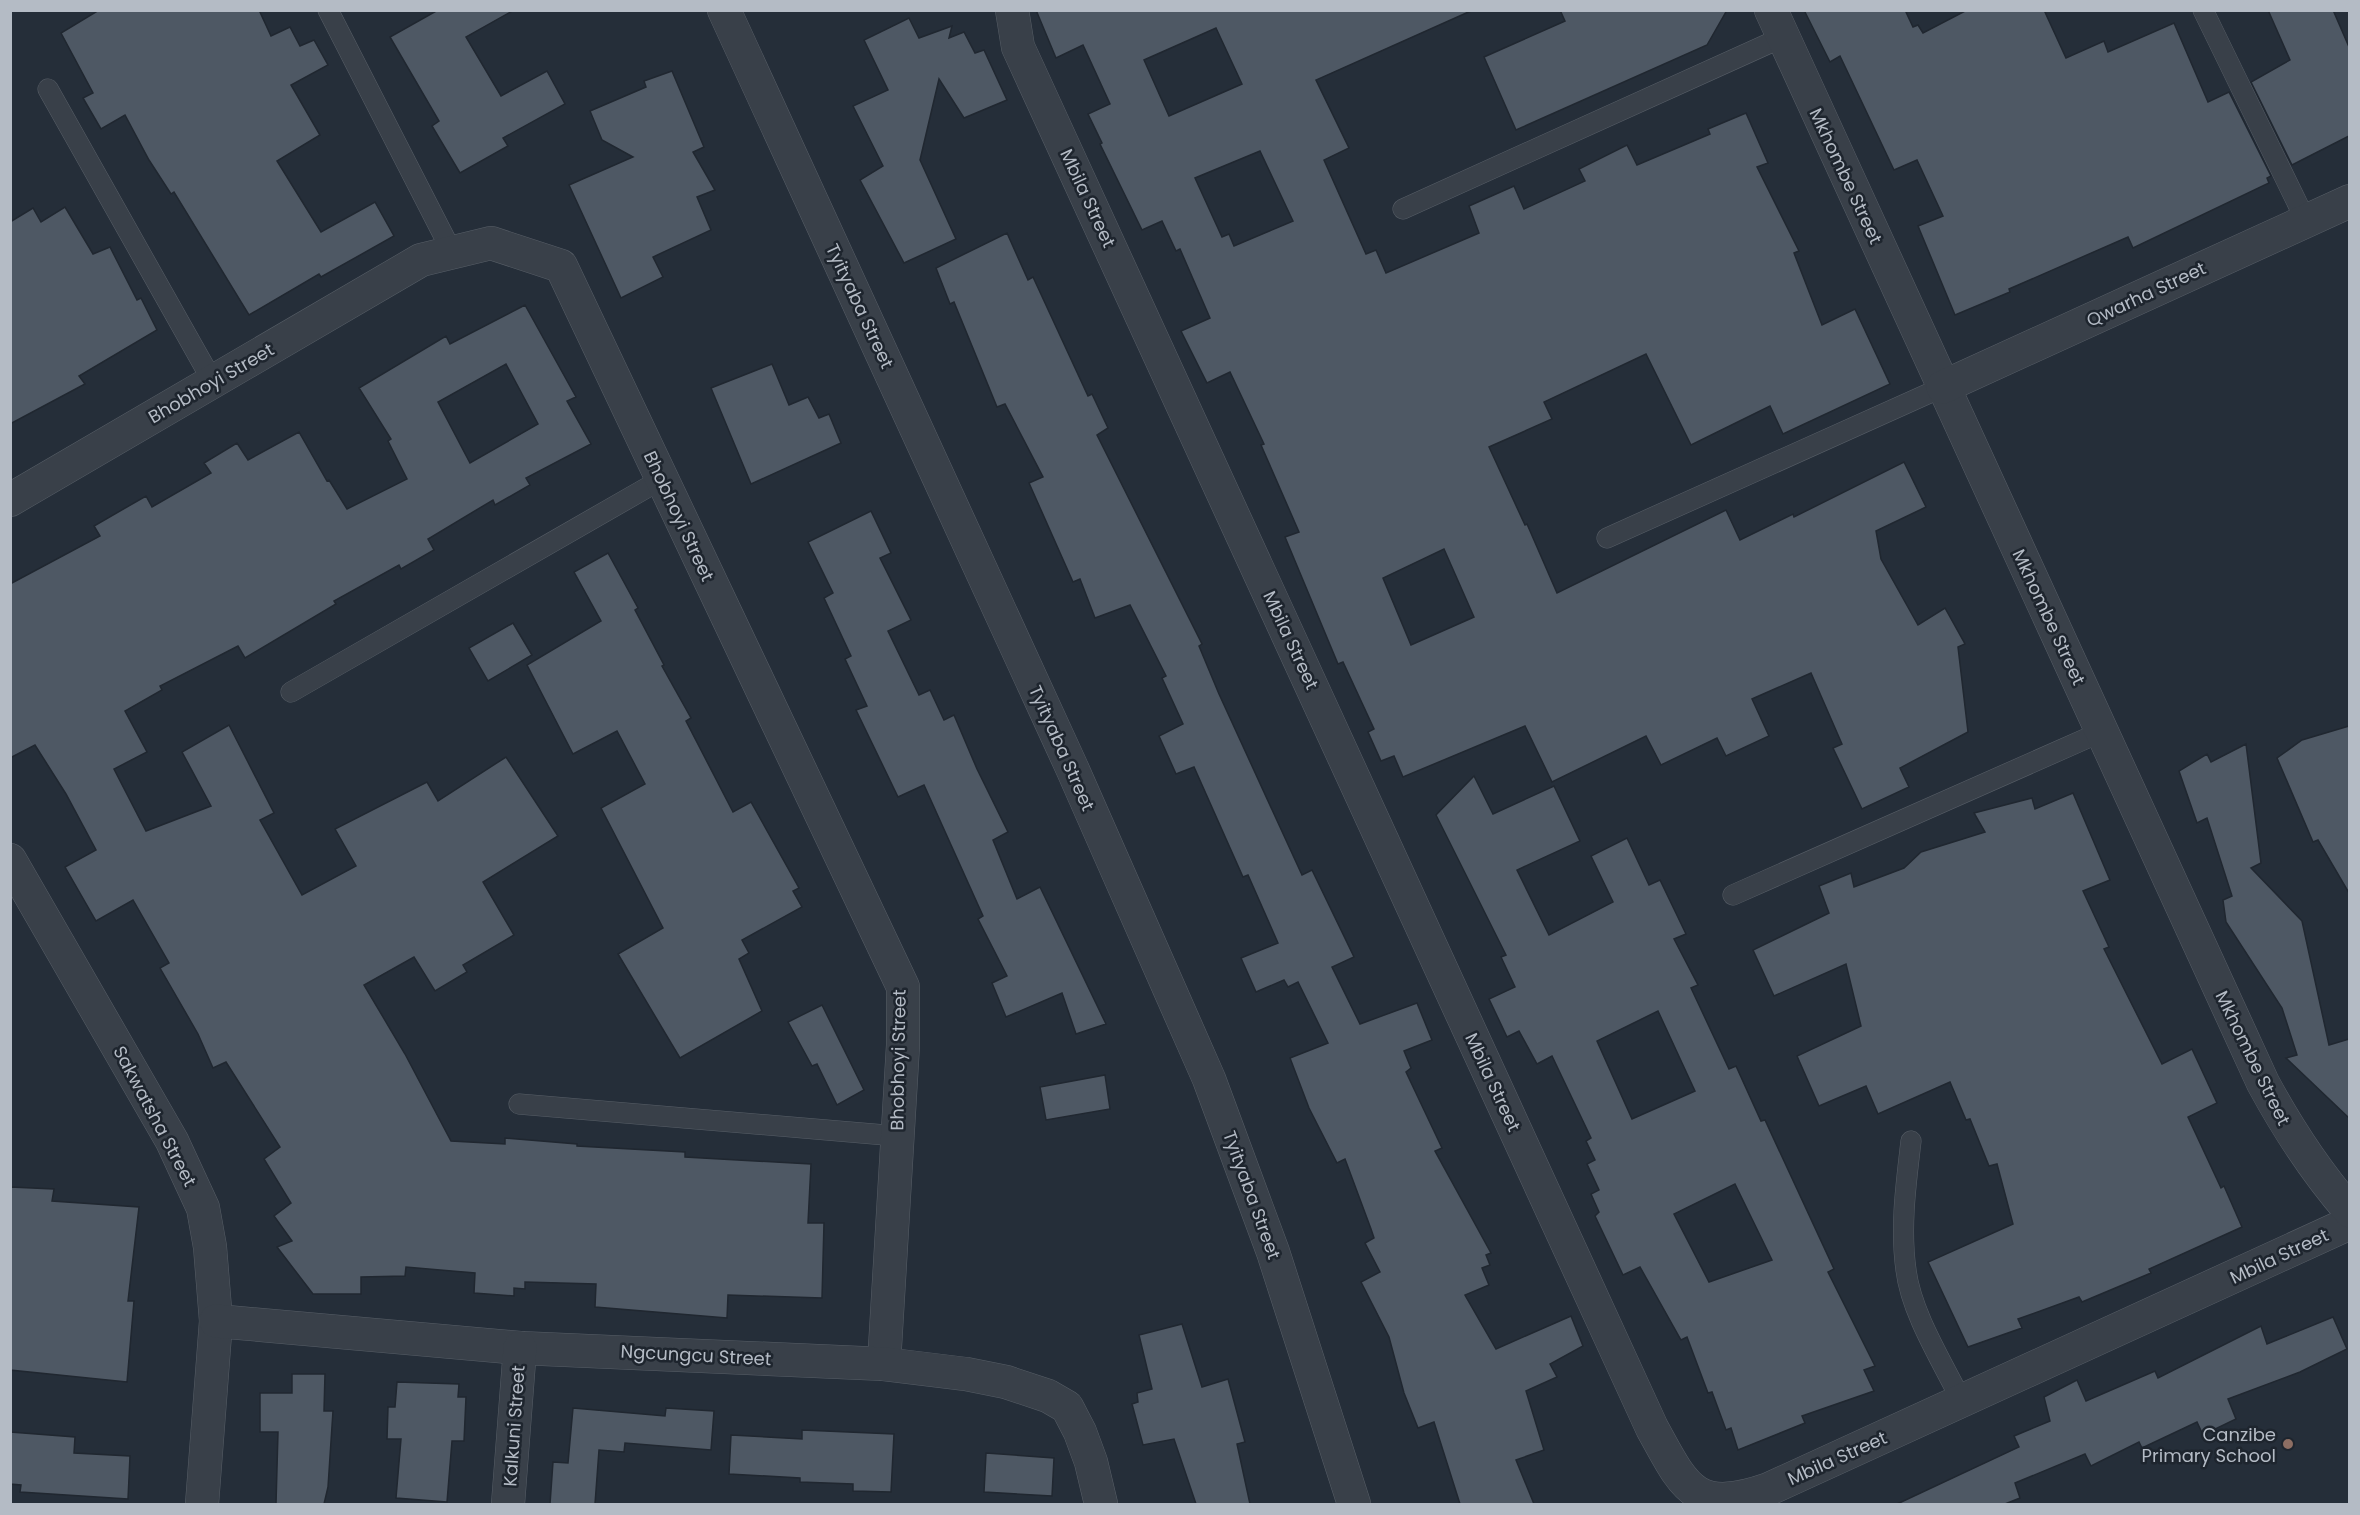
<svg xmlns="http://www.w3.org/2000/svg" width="2360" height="1515" font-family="Poppins,sans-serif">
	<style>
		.building { fill: #4e5864; stroke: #202730; stroke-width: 1.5; fill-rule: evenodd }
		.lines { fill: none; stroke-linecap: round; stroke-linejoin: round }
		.service-casing { stroke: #575e67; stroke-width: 21 }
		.minor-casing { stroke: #575e67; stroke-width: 34 }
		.service { stroke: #394049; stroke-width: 20 }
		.minor { stroke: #394049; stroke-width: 33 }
		.education-dot { fill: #8d6e63; stroke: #1e252e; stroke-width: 2 }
		.labels { text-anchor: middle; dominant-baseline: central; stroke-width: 5; stroke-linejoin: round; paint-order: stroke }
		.street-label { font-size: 18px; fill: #b4bbc5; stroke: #1e252e }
		.poi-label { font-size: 18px; fill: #b4bbc5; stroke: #1e252e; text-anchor: end }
	</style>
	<rect width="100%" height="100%" fill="#252e39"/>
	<g class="building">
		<polygon points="99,10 259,10 271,36 290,27 300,46 314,40 328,65 291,85 320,135 277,161 321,232 375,202 394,236 321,277 319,274 249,315 174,192 171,194 149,160 125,115 101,129 83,98 93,93 61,33"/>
		<polygon points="438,10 514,10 466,37 501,96 547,71 565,104 503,138 508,146 460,173 432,126 439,121 390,37"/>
		<path d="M 1036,10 L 1473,10 L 1316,80 L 1349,148 L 1324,160 L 1366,254 L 1376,250 L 1386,273 L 1479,233 L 1469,206 L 1514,186 L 1524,209 L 1585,181 L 1579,169 L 1627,145 L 1637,165 L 1710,134 L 1708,129 L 1746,113 L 1768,163 L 1757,167 L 1799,251 L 1794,253 L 1822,325 L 1855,309 L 1890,384 L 1783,434 L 1770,406 L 1691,445 L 1646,354 L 1544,402 L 1552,419 L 1489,447 L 1525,525 L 1527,524 L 1557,593 L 1726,510 L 1740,540 L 1793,514 L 1794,517 L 1904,462 L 1926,507 L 1876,531 L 1881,559 L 1918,625 L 1945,608 L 1965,644 L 1958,647 L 1968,732 L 1900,768 L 1909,787 L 1862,809 L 1833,748 L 1842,744 L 1811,673 L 1752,699 L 1769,736 L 1726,756 L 1717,738 L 1661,765 L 1646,736 L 1552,782 L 1525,726 L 1403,777 L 1394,756 L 1381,761 L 1368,732 L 1374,729 L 1343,662 L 1338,664 L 1285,537 L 1299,532 L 1261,445 L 1264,444 L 1230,372 L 1207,383 L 1181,331 L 1210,318 L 1180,249 L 1176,251 L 1162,221 L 1142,230 L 1100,144 L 1102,143 L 1088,114 L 1110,104 L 1083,45 L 1056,58 ZM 1216,28 L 1242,84 L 1169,116 L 1144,60 ZM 1260,151 L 1293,221 L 1234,246 L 1229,234 L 1222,237 L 1195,178 ZM 1444,549 L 1474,617 L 1411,645 L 1383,578 Z"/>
		<polygon points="1560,10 1727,10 1707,45 1516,130 1484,57 1565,21"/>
		<polygon points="1804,10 1905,10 1913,27 1918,25 1923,33 1967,10 2044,10 2066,58 2104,41 2108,52 2174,23 2208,102 2229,92 2271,176 2267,178 2269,183 2133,248 2128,237 2009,289 2010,292 1955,315 1918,226 1943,216 1917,160 1894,170 1840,56 1830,62"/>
		<polygon points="2268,10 2333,10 2349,47 2349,136 2292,165 2251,82 2290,60"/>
		<polygon points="909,18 919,38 952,26 949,38 964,32 975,53 984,50 1007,100 964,118 939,79 920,160 956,239 904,263 860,180 883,166 853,106 888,90 864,40"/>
		<polygon points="672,71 704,147 693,152 715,190 697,197 711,230 653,257 663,277 621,298 569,185 633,157 602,140 590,111 646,87 644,81"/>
		<polygon points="65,207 93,254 110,247 137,300 141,298 157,330 79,376 85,384 10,424 10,222 33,208 41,222"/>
		<polygon points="1007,233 1028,280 1033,277 1088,396 1092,394 1108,428 1097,435 1202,644 1199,646 1219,694 1302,875 1312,870 1354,957 1332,967 1360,1024 1417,1003 1432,1040 1404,1051 1411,1068 1406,1072 1442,1148 1435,1151 1491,1253 1486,1255 1490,1265 1482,1268 1489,1285 1465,1295 1496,1349 1571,1316 1583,1346 1550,1364 1557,1377 1526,1391 1544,1450 1516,1460 1534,1504 1460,1504 1434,1422 1418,1428 1404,1393 1389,1337 1361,1282 1380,1272 1365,1243 1374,1238 1371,1229 1345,1159 1337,1163 1309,1108 1290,1058 1328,1043 1298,982 1288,987 1284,980 1256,992 1241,958 1278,943 1248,875 1243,877 1194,767 1176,774 1159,736 1183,724 1162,678 1166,676 1130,605 1095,618 1080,579 1073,582 1029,483 1043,477 1005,404 997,407 954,302 950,304 936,268"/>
		<path d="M 525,305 L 576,397 L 567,401 L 591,444 L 526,478 L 530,485 L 495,505 L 493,500 L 428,539 L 434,550 L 401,569 L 399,565 L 334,601 L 336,604 L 245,658 L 238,646 L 160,686 L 162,690 L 125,711 L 147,752 L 114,769 L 146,831 L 211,806 L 182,752 L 229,725 L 274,813 L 260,820 L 302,895 L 356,866 L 335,829 L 427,782 L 438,801 L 506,757 L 558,836 L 483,882 L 514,935 L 463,965 L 467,972 L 435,991 L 414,957 L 364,985 L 405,1054 L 451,1141 L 505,1144 L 505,1138 L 577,1144 L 577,1146 L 685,1152 L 685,1157 L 811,1164 L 808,1223 L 824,1223 L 822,1298 L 728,1295 L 727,1318 L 595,1307 L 596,1284 L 525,1282 L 525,1289 L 514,1288 L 514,1296 L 474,1293 L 475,1273 L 406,1267 L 405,1276 L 361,1277 L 361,1294 L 313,1294 L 277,1247 L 292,1241 L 274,1216 L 291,1203 L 264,1159 L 280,1147 L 226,1062 L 213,1068 L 198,1034 L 160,968 L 169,963 L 133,900 L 96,921 L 65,867 L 96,850 L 66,794 L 35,745 L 10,758 L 10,584 L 100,536 L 94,526 L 146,496 L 152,507 L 211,473 L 204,463 L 237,443 L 248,460 L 299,432 L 327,481 L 329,480 L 347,509 L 407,479 L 388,441 L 391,439 L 359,388 L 446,336 L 450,344 ZM 506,364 L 538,424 L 470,463 L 438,402 Z"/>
		<polygon points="772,364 789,405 808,397 819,418 829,414 841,443 751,484 711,388"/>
		<polygon points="871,511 891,553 880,558 911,620 888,631 919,695 930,690 944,720 954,715 977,769 1008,832 993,840 1017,899 1040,887 1106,1024 1076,1034 1062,993 1006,1017 992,983 1007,976 978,919 983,916 924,785 898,797 856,710 867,706 845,659 851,656 824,598 833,593 808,542"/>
		<polygon points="608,553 638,608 635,610 664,665 662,666 691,718 686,721 733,812 751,802 799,888 793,891 802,907 742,940 749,953 739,959 762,1011 680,1058 618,954 663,928 601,808 645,784 617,731 573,754 527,665 601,621 574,572"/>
		<polygon points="513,623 532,655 488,681 469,648"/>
		<polygon points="2349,726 2349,893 2318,840 2313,842 2277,758 2302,740"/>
		<polygon points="2246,744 2261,863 2251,868 2302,921 2329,1045 2349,1039 2349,1118 2286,1058 2297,1055 2282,1008 2226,922 2223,900 2232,896 2207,818 2197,823 2179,771 2207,754 2211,762"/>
		<path d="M 1474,776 L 1493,814 L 1554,786 L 1580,841 L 1517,870 L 1549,935 L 1613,902 L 1591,856 L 1627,838 L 1649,885 L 1660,880 L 1686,934 L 1674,939 L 1698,985 L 1691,988 L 1729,1069 L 1736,1066 L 1761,1121 L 1765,1120 L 1834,1269 L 1828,1272 L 1875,1366 L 1864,1370 L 1874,1391 L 1802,1416 L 1805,1423 L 1738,1450 L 1731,1428 L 1726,1430 L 1712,1392 L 1708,1393 L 1687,1337 L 1681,1340 L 1640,1267 L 1623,1275 L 1595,1216 L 1599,1212 L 1591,1194 L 1599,1190 L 1587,1164 L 1595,1160 L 1586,1141 L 1591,1138 L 1552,1056 L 1537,1064 L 1519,1031 L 1507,1037 L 1489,999 L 1515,987 L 1501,957 L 1506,955 L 1436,815 ZM 1658,1011 L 1695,1091 L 1632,1119 L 1597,1041 ZM 1735,1184 L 1772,1260 L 1709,1282 L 1674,1214 Z"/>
		<polygon points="2073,793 2110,880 2083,891 2109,947 2104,949 2162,1064 2192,1049 2217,1103 2188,1117 2221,1188 2224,1186 2242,1227 2149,1269 2151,1273 2082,1302 2079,1297 2018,1319 2022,1328 1968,1347 1928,1262 2013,1224 1997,1164 1989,1166 1970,1119 1966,1120 1950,1082 1878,1114 1866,1086 1819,1106 1797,1056 1861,1026 1846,964 1774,996 1753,950 1829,913 1819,886 1851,873 1854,887 1904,868 1921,852 1985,832 1974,813 2032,798 2035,809"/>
		<polygon points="822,1005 864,1090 837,1105 817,1064 812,1066 788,1022"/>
		<polygon points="1105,1075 1110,1109 1046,1120 1040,1087"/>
		<polygon points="10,1187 54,1189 52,1201 139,1207 128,1301 134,1301 127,1382 10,1370"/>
		<polygon points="2333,1317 2347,1349 2300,1372 2228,1399 2236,1419 2203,1435 2197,1422 2142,1448 2139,1442 2091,1466 2085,1454 2015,1483 2020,1498 2005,1504 1897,1504 2019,1447 2014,1436 2050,1421 2044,1397 2077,1380 2086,1401 2155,1371 2158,1378 2261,1326 2267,1344"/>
		<polygon points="1182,1324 1202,1387 1228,1379 1245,1442 1237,1444 1250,1504 1196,1504 1174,1439 1143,1445 1132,1404 1138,1402 1137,1393 1152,1389 1139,1335"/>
		<polygon points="292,1374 325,1374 324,1411 333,1411 328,1487 324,1504 276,1504 278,1432 260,1432 260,1393 292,1393"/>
		<polygon points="397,1382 459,1384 458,1397 466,1397 464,1441 452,1441 447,1502 396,1498 401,1439 387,1439 388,1407 395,1407"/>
		<polygon points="573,1408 665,1416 666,1408 714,1411 711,1450 625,1443 624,1452 599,1450 595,1504 550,1504 553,1462 568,1463"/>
		<polygon points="802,1430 894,1434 891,1492 853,1491 853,1484 800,1482 800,1478 729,1474 731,1435 802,1439"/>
		<polygon points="10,1432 75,1437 74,1453 130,1456 128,1499 20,1492 21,1485 10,1484"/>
		<polygon points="986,1453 1054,1458 1052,1496 984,1492"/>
	</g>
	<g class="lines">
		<g class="service-casing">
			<g id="service">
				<polyline points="328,10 452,252"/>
				<polyline points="2203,10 2306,221"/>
				<polyline points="48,89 213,382"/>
				<polyline points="1403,209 1783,37"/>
				<polyline points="1607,538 1943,387"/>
				<polyline points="291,692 662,479"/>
				<polyline points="1733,895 2101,732"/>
				<polyline points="519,1104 897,1136"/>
				<path d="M 1911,1141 C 1906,1184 1900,1227 1906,1270 C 1911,1313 1943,1363 1962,1402"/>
			</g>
		</g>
		<g class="minor-casing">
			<g id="minor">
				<polyline points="724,10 1072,768 1209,1079 1273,1252 1354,1504"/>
				<path d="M 1012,10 L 1018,47 L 1652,1428 C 1685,1488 1694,1515 1769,1489 L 2350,1223"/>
				<path d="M 1771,10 L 2263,1083 C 2288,1129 2315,1171 2350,1211"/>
				<polyline points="1943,387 2350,201"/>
				<polyline points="10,500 421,260 491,243 561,266 903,987 903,1045 884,1364"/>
				<polyline points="10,860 172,1141 203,1208 210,1247 216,1321 202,1504"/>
				<polyline points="216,1321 520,1348 884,1364 966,1374 1006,1382 1048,1396 1067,1407 1080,1432 1091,1462 1101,1504"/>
				<polyline points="508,1504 520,1348"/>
			</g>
		</g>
		<use href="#service" class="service"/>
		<use href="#minor" class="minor"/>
	</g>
	<circle class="education-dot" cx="2288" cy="1444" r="6"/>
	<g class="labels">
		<g class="street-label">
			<text transform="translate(1846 176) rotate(65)">Mkhombe Street</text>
			<text transform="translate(1088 198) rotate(65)">Mbila Street</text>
			<text transform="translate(2146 294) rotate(-25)">Qwarha Street</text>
			<text transform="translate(860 306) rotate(65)">Tyityaba Street</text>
			<text transform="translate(211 383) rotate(-30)">Bhobhoyi Street</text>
			<text transform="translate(679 516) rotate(65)">Bhobhoyi Street</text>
			<text transform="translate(2049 617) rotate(65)">Mkhombe Street</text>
			<text transform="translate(1291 640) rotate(65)">Mbila Street</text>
			<text transform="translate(1062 748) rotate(66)">Tyityaba Street</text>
			<text transform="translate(2253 1058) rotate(64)">Mkhombe Street</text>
			<text transform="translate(898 1060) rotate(-89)">Bhobhoyi Street</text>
			<text transform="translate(1493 1082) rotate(65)">Mbila Street</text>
			<text transform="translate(155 1116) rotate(62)">Sakwatsha Street</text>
			<text transform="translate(1252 1195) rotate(70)">Tyityaba Street</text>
			<text transform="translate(2279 1256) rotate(-25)">Mbila Street</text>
			<text transform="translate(696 1355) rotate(3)">Ngcungcu Street</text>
			<text transform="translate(514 1426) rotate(-86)">Kalkuni Street</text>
			<text transform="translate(1837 1458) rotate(-24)">Mbila Street</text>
		</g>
		<g class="poi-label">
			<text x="2276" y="1434">Canzibe<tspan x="2276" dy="21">Primary School</tspan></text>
		</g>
	</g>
	<rect width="2360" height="1515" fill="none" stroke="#b4bbc5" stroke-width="24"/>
</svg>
